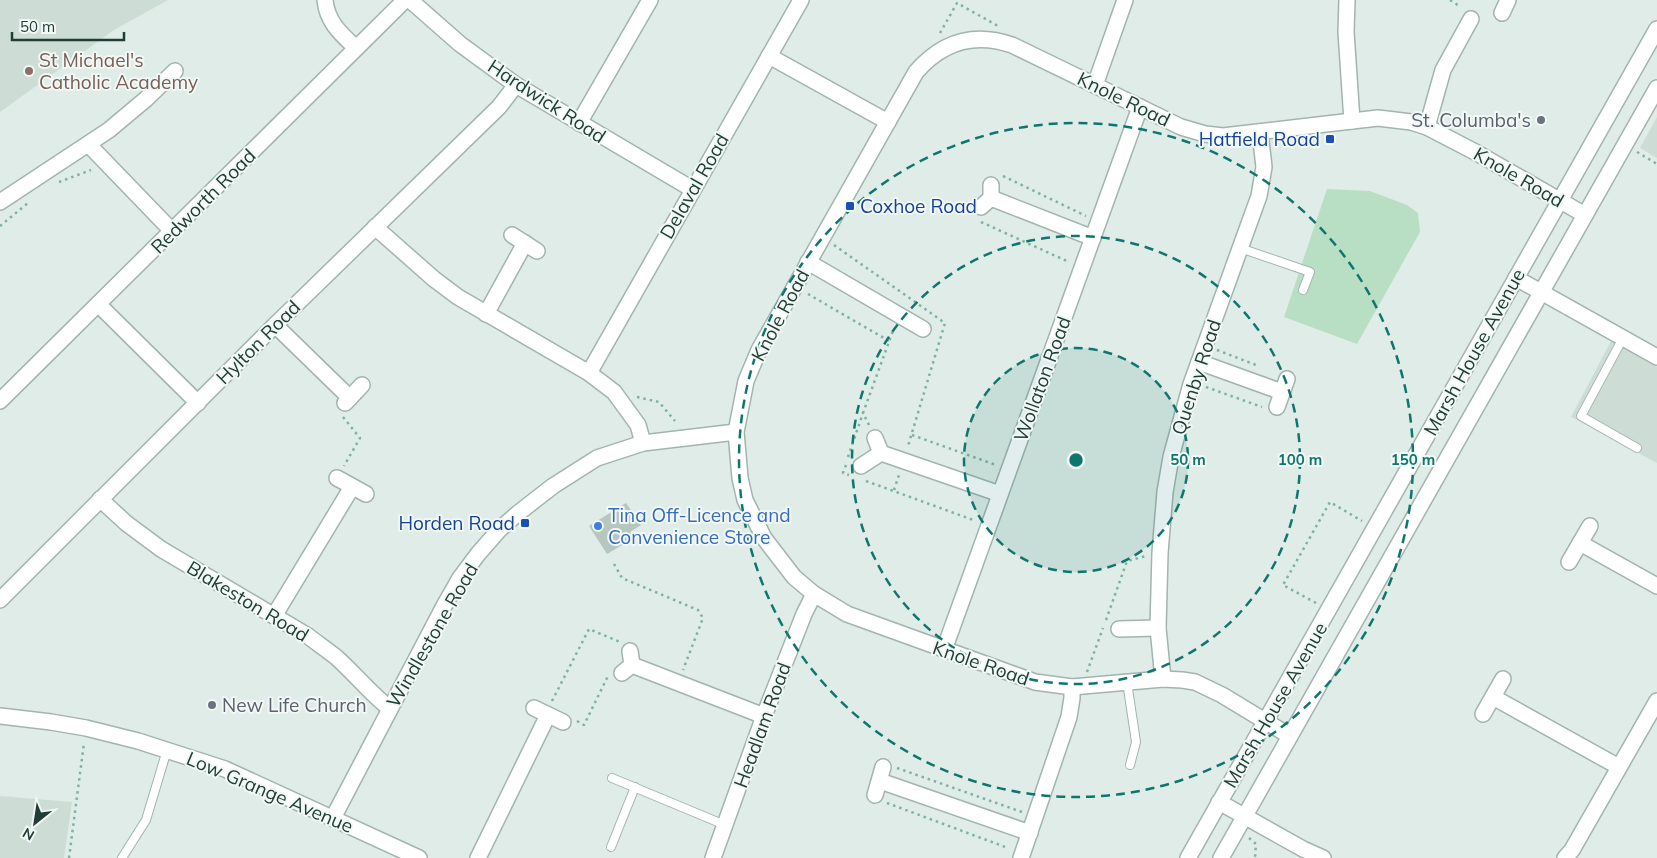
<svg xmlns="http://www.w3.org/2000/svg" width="1657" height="858" font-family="Mulish,sans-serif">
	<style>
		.built { fill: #cedcd6 }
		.green { fill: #b8dfc3 }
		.building { fill: #b6c7c0 }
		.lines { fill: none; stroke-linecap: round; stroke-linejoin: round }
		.service-casing { stroke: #a3b4ae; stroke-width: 10 }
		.minor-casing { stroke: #a3b4ae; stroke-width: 18 }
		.tertiary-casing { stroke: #a3b4ae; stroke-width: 18 }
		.path { stroke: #7fb2a2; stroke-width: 2.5; stroke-dasharray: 2.5 4; stroke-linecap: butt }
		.service { stroke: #fff; stroke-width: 8 }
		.minor { stroke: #fff; stroke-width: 15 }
		.tertiary { stroke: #fff; stroke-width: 15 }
		.ring { fill: none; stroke: #0f766e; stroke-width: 2.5; stroke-dasharray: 9 6 }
		.education-dot { fill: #8d6e63; stroke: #f1f8f5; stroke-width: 2 }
		.worship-dot { fill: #6b7280; stroke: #f1f8f5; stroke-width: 2 }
		.transit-dot { fill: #1a4fb4; stroke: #f1f8f5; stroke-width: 2 }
		.shop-dot { fill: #3f7fe0; stroke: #f1f8f5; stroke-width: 2 }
		.labels { text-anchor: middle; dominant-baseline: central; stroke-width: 4; stroke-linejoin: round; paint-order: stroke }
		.education-label { font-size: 19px; fill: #785e54; stroke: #f1f8f5; text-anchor: start }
		.street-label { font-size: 19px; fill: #203e36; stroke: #f1f8f5 }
		.worship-label { font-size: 19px; fill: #5b616d; stroke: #f1f8f5; text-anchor: end }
		.transit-label { font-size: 19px; fill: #164399; stroke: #f1f8f5; text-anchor: end }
		.shop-label { font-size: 19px; fill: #366cbe; stroke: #f1f8f5; text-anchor: start }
		.centre { fill: #0f766e; stroke: #f1f8f5; stroke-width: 2.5 }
		.ring-label { font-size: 15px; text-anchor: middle; font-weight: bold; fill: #0f766e; stroke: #f1f8f5; stroke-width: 4; stroke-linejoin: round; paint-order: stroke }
	</style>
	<rect width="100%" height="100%" fill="#e0ece7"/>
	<g class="built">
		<polygon points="0,0 168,0 114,30 0,112"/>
		<polygon points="1657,117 1657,158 1640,148"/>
		<polygon points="1611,341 1657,367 1657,463 1571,417"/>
		<polygon points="0,796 72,802 64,858 0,858"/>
	</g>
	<polygon class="green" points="1327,189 1370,191 1407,205 1418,213 1420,232 1357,344 1284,317"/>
	<polygon class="building" points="626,503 641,525 630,532 634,538 607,554 589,526"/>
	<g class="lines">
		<g class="service-casing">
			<g id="service">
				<polyline points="1240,248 1310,272 1303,290"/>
				<polyline points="1623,338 1581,416 1637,448"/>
				<polyline points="1127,682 1136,742 1130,765"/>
				<polyline points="612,778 725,825"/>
				<polyline points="611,847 635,787"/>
				<polyline points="122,858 146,820 167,750"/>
			</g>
		</g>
		<g class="minor-casing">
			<g id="minor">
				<path d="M 325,0 C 327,22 341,34 356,48"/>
				<polyline points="410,0 460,44 516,85 692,189"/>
				<polyline points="1347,0 1346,32 1352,121"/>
				<polyline points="1502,13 1508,0"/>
				<polyline points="769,56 888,122"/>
				<polyline points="1095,85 1125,0"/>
				<polyline points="579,123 650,0"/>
				<polyline points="1427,127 1443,70 1471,19"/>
				<polyline points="89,145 172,231"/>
				<polyline points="991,198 1093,238"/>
				<polyline points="0,202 109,130 146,99 175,71"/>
				<polyline points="981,207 991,198 991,185"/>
				<polyline points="375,227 434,279 458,297 589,373 614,392 638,425 643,443"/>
				<polyline points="512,235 537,251"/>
				<polyline points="808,262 923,329"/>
				<polyline points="1516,278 1657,357"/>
				<polyline points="98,304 198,403"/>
				<polyline points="486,314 525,243"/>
				<polyline points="275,325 350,398"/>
				<polyline points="1199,362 1282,392"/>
				<polyline points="589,373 801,0"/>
				<polyline points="0,401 405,0"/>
				<polyline points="345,403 362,385"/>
				<polyline points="1277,407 1287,379"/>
				<polyline points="875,438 881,453 1000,494"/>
				<polyline points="861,466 881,453"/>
				<polyline points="337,478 366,494"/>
				<path d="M 100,499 L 126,523 L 161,549 L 308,636 C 317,643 327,650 336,657 C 355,674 370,693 390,709"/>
				<polyline points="1580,543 1657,586"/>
				<polyline points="1569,562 1590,526"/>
				<polyline points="0,600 275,325 499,107 516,85"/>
				<polyline points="274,616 352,487"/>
				<polyline points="1119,629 1158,628"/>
				<polyline points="944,650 1140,107"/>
				<polyline points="632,665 764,716"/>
				<polyline points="622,673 632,665 630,651"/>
				<polyline points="1163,679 1158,628 1160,553 1165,492 1171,457 1191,384 1259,196 1264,167 1260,132"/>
				<polyline points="1493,697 1619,767"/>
				<polyline points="534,708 563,722"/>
				<polyline points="1483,714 1503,679"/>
				<polyline points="0,716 51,722 86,728 138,741 225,769 419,858"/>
				<path d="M 1290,736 L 1222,695 L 1195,682 L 1182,680 L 1163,679 L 1072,687 L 1035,682 L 847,614 L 814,594 L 794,577 L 764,538 L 745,500 L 740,478 L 736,432 L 746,381 L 759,350 L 916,72 C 942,42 974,32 1012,45 L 1181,127 L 1205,134 L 1223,136 L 1378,118 L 1411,122 L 1427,127 L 1477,153 L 1585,215"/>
				<polyline points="880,781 1030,833"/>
				<polyline points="875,795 883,767"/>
				<polyline points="1219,802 1303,849 1323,858"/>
				<polyline points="333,818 444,606 460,578 478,554 499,530 517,514 553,486 597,458 643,443 736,432"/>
				<polyline points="478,858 548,715"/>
				<polyline points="713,858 764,716 804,614 814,594"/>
				<polyline points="1021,858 1069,717 1072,698 1072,687"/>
				<polyline points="1565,858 1572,850 1657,701"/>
			</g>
		</g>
		<g class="tertiary-casing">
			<g id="tertiary">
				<polyline points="1188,858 1657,29"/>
				<polyline points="1221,858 1657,88"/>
			</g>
		</g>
		<g class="path">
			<polyline points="1450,0 1461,7"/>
			<polyline points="940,33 957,3 998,26"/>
			<polyline points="1637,152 1657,164"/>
			<polyline points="1003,176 1086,216"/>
			<polyline points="59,182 91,170"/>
			<polyline points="981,222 1069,262"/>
			<polyline points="0,226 28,203"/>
			<polyline points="834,245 945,323 908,446"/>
			<polyline points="808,294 889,341"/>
			<polyline points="1217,350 1256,365"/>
			<polyline points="1206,387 1262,407"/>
			<polyline points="637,397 659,402 675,421"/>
			<polyline points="343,417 360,438 344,466"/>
			<polyline points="869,425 863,413 894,328"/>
			<polyline points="912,435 996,465"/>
			<polyline points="848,457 863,413"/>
			<polyline points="846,465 843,473 849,475"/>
			<polyline points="866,481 976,521"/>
			<polyline points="894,490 899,475"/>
			<polyline points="614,564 622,578 698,610 703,618 683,670"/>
			<polyline points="1316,603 1283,585 1330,502 1362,521"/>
			<polyline points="1106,620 1127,561 1146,556"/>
			<polyline points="1087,672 1103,628"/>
			<polyline points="552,701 589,629 620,642"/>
			<polyline points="577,721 584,725 608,676"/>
			<polyline points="897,768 1022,812"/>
			<polyline points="887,803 1008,848"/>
			<polyline points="1249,838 1256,844 1255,858"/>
			<polyline points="69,858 84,743"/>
		</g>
		<use href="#service" class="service"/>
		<use href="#minor" class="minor"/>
		<use href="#tertiary" class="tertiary"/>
	</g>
	<circle cx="1076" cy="460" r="112" fill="#0f766e" fill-opacity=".12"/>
	<g class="ring">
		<circle cx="1076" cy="460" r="112"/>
		<circle cx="1076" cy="460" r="224"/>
		<circle cx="1076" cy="460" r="337"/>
	</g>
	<circle class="education-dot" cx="29" cy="71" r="5"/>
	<g class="worship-dot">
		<circle cx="1541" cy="120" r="5"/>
		<circle cx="212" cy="705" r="5"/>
	</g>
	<g class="transit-dot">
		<rect x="1325" y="134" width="10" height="10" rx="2.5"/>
		<rect x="845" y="201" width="10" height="10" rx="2.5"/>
		<rect x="520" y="518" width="10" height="10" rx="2.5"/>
	</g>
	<circle class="shop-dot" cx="598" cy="526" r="5"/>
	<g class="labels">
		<g class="education-label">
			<text x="39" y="60">St Michael's<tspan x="39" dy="22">Catholic Academy</tspan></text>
		</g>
		<g class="street-label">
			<text transform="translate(1124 99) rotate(26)">Knole Road</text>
			<text transform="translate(547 101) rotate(33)">Hardwick Road</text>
			<text transform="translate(1519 177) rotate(30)">Knole Road</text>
			<text transform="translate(694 186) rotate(-60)">Delaval Road</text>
			<text transform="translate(203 201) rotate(-45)">Redworth Road</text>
			<text transform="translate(780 315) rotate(-62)">Knole Road</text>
			<text transform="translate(258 342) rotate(-45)">Hylton Road</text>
			<text transform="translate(1474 352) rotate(-61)">Marsh House Avenue</text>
			<text transform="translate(1196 377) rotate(-72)">Quenby Road</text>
			<text transform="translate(1042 379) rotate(-70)">Wollaton Road</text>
			<text transform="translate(248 601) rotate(31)">Blakeston Road</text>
			<text transform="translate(432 635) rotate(-60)">Windlestone Road</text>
			<text transform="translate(981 663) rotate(19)">Knole Road</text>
			<text transform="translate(1275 705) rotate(-60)">Marsh House Avenue</text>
			<text transform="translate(762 725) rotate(-70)">Headlam Road</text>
			<text transform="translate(270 792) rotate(23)">Low Grange Avenue</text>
		</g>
		<g class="worship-label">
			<text x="1531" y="120">St. Columba's</text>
			<text x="222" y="705" text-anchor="start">New Life Church</text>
		</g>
		<g class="transit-label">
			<text x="1320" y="139">Hatfield Road</text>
			<text x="860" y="206" text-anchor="start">Coxhoe Road</text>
			<text x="515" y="523">Horden Road</text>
		</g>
		<g class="shop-label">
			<text x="608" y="515">Tina Off-Licence and<tspan x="608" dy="22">Convenience Store</tspan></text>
		</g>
	</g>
	<circle cx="1076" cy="460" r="8" class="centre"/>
	<g class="ring-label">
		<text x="1188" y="465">50 m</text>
		<text x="1300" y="465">100 m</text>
		<text x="1413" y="465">150 m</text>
	</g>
	<g transform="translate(35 823) rotate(210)" stroke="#f1f8f5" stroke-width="4" paint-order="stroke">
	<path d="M0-4L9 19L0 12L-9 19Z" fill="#203e36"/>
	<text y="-8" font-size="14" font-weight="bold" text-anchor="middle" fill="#203e36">N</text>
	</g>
	<path d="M12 32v8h112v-8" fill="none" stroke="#203e36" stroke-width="2.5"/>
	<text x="20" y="32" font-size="15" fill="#203e36" stroke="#f1f8f5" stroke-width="4" paint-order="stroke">50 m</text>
</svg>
